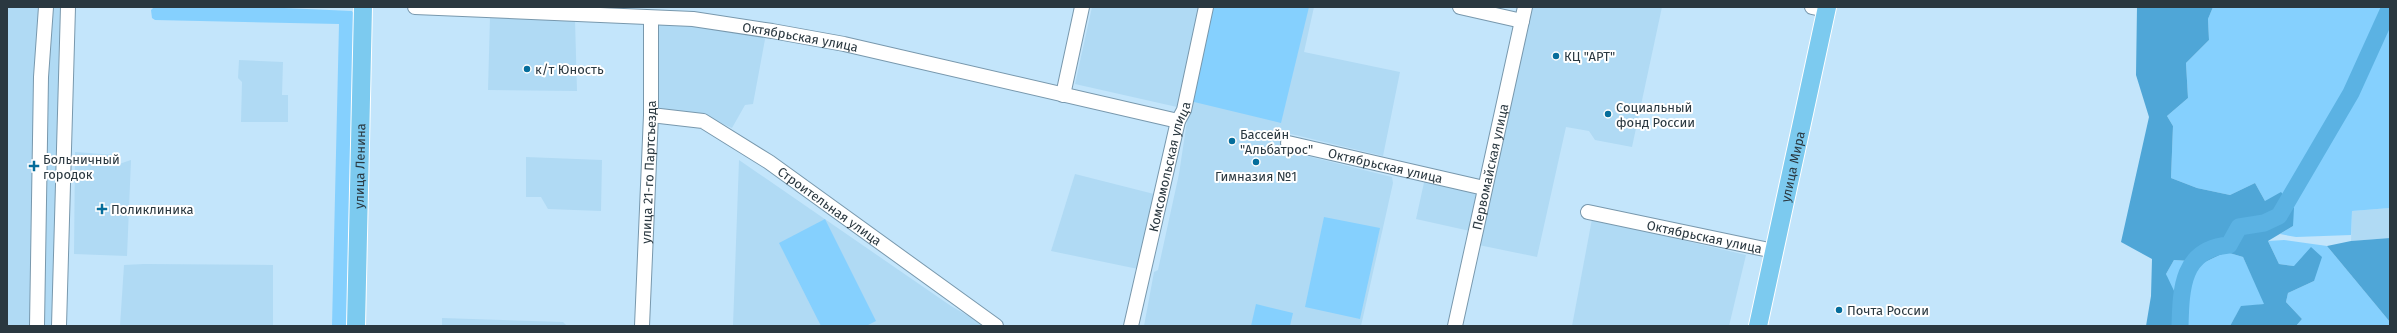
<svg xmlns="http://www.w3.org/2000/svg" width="2397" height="333" font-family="'Fira Sans',sans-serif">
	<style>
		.built { fill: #b0daf4 }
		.green { fill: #85d0fe }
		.forest { fill: #4fa6d7 }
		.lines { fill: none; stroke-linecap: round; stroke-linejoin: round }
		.river { stroke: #5bb2e3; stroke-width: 17 }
		.minor-casing { stroke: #7898ad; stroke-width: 16 }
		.major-casing { stroke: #fff; stroke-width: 20 }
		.minor { stroke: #fff; stroke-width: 14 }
		.major { stroke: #7ccaef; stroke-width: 18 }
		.poi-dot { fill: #056d9b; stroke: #fff; stroke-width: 1.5 }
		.labels { text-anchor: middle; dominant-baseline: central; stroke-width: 4; stroke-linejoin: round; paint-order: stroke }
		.street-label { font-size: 13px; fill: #2a3840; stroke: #fff }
		.poi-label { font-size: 13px; fill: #2a3840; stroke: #fff; text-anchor: start }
	</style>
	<rect width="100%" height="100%" fill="#c3e5fb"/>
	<g class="built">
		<polygon points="7,7 64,7 58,326 7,326"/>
		<polygon points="1092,7 1200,7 1177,107 1075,84"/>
		<polygon points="1213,7 1314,7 1304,52 1400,72 1383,156 1287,133 1283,150 1392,177 1393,183 1361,326 1144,326 1154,272 1158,270 1179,174 1190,101"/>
		<polygon points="1530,7 1662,7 1632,147 1595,140 1589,131 1566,127 1537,257 1469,243 1470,231 1416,219 1425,178 1487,192"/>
		<polygon points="490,17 575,20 577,91 488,90"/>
		<polygon points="658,23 702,24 766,34 753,104 745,105 732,128 701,114 656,110"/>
		<polygon points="239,60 283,62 282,95 288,95 288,122 241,122 242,82 238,78"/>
		<polygon points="75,152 115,155 116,165 131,160 127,256 74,254"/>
		<polygon points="526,157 602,160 601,211 548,209 541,197 526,197"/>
		<polygon points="739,160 951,306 986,326 733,326"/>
		<polygon points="1075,174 1154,194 1138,269 1051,251"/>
		<polygon points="2390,208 2390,238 2351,241 2352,211"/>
		<polygon points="1592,219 1746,255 1729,326 1572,326"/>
		<polygon points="144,264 273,265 273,326 120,326 124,265"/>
		<polygon points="442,318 563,322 567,326 442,326"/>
	</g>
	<g class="green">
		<polygon points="154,7 262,7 352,11 355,16 348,326 332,326 339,24 155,20 152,18 151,10"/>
		<polygon points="1213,7 1309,7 1281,123 1190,101"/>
		<polygon points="2213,7 2390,7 2390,208 2352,211 2351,235 2296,237 2280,234 2293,226 2265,201 2255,183 2230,195 2197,188 2171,178 2173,126 2167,116 2188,98 2186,63 2209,40 2208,19"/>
		<polygon points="1324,217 1380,228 1360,319 1305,307"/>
		<polygon points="825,219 876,321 866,326 821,326 779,243"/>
		<polygon points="2284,240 2327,246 2390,322 2390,326 2296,326 2302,319 2286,302 2288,293 2314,281 2294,266 2279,264 2268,241"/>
		<polygon points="2226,252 2243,257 2265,304 2241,307 2230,326 2180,326 2166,274 2174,260 2205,262"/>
		<polygon points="1256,304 1293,313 1290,326 1251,326"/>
	</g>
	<g class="forest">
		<polygon points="2137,7 2213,7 2208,19 2209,40 2186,63 2188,98 2167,116 2173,126 2171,178 2197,188 2230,195 2255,183 2265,201 2281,192 2294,208 2293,226 2268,241 2279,264 2294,266 2311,247 2322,257 2314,281 2288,293 2286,302 2302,319 2296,326 2230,326 2241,306 2264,304 2243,257 2226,252 2205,262 2174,260 2166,274 2175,293 2180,326 2146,326 2151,296 2152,259 2121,242 2149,117 2136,75"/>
		<polygon points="2390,238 2390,322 2327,246 2351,241"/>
	</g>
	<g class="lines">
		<path class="river" d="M 2180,326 C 2181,288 2182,249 2229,245 L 2239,227 L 2264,223 L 2279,216 L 2351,93 L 2390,7"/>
		<g class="minor-casing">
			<g id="minor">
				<path id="s1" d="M 415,7 L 693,19 L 772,31 L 844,44 L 1178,121"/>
				<polyline points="1460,7 1522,21"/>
				<polyline points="1812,7 1826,10"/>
				<polyline points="1063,95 1082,7"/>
				<path id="s2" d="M 651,115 L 703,121 L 769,162 L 996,326"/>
				<path id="s3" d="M 1288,143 L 1484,188"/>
				<path id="s4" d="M 1588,212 L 1774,251"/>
				<polyline points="37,326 41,77 46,7"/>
				<polyline points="59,326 68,7"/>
				<path id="s5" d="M 642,326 L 651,115 L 651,18"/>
				<path id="s6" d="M 1131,326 L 1178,121 L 1184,110 L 1206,7"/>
				<path id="s7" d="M 1455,326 L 1525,7"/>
			</g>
		</g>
		<g class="major-casing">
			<g id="major">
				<path id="s8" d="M 356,326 L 363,7"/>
				<path id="s9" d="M 1758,326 L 1827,7"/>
			</g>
		</g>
		<use href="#minor" class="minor"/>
		<use href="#major" class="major"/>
	</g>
	<g class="poi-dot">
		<circle cx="1556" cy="56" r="4"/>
		<circle cx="527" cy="69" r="4"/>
		<circle cx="1608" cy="114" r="4"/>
		<circle cx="1232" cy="141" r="4"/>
		<circle cx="1256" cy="162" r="4"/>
		<path d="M32 160h4v4h4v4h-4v4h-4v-4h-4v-4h4z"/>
		<path d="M100 203h4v4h4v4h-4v4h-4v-4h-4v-4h4z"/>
		<circle cx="1839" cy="310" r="4"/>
	</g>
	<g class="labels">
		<g class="street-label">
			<text stroke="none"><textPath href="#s1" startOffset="387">Октябрьская улица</textPath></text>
			<text stroke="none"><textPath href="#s3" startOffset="100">Октябрьская улица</textPath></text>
			<text stroke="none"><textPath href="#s7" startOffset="163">Первомайская улица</textPath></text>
			<text stroke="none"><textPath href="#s8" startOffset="160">улица Ленина</textPath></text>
			<text stroke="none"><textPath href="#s6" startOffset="164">Комсомольская улица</textPath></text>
			<text stroke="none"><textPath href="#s9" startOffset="163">улица Мира</textPath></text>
			<text stroke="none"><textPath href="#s5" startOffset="154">улица 21-го Партсъезда</textPath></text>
			<text stroke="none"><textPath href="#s2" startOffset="205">Строительная улица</textPath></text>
			<text stroke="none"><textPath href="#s4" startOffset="119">Октябрьская улица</textPath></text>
		</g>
		<g class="poi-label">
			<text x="1564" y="56">КЦ "АРТ"</text>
			<text x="535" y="69">к/т Юность</text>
			<text x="1616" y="107">Социальный<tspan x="1616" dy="15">фонд России</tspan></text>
			<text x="1240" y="134">Бассейн<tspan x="1240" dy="15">"Альбатрос"</tspan></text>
			<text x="43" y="159">Больничный<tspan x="43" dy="15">городок</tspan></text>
			<text x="1256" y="176" text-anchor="middle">Гимназия №1</text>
			<text x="111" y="209">Поликлиника</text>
			<text x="1847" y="310">Почта России</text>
		</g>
	</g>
	<rect width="2397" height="333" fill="none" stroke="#2a3840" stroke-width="16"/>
</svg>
